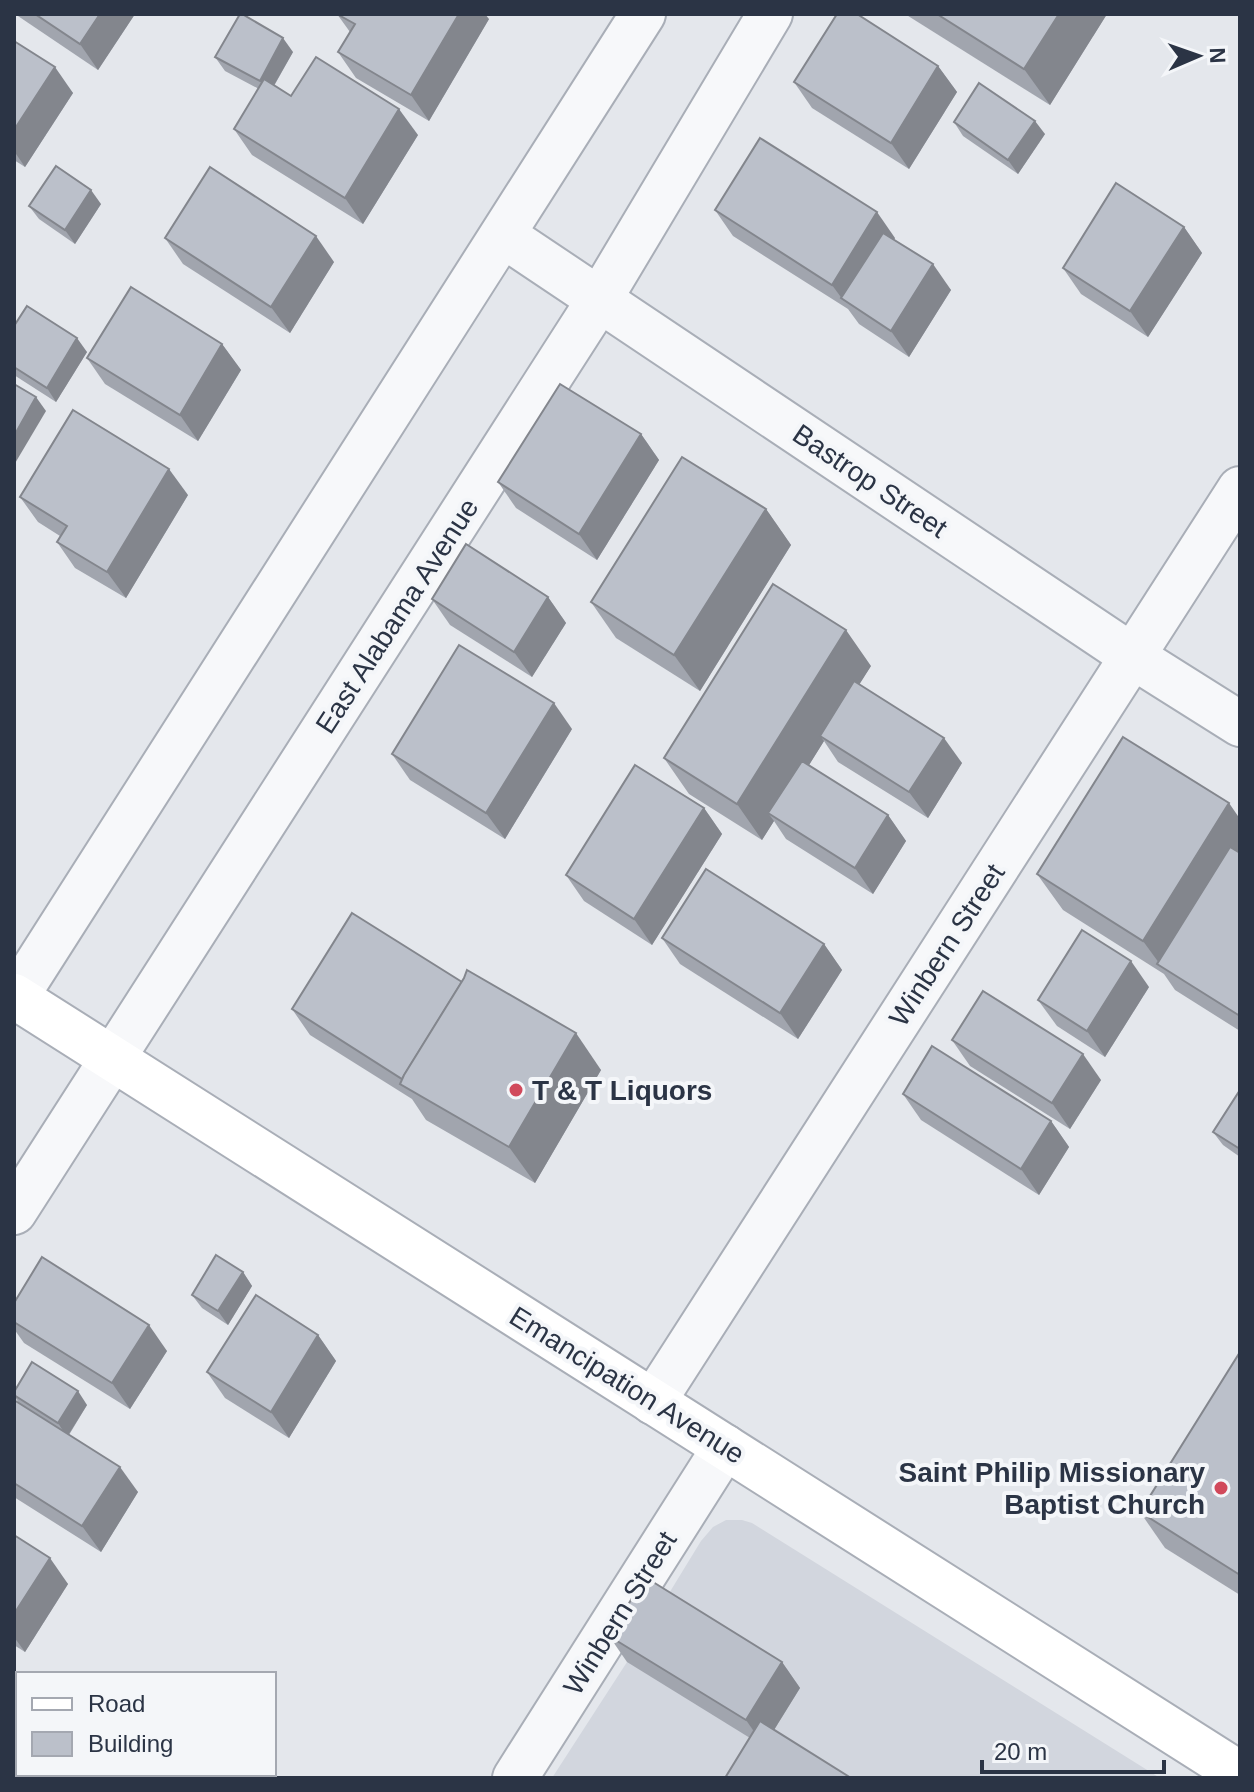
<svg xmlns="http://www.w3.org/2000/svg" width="1254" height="1792" font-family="Helvetica,sans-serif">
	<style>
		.built { fill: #d2d6de }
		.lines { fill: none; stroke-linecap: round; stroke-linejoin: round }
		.minor-casing { stroke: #a9aeb7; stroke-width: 48 }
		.tertiary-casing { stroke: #a9aeb7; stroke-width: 48 }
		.secondary-casing { stroke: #a9aeb7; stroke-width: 48 }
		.minor { stroke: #f7f8fa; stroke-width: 44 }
		.tertiary { stroke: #f7f8fa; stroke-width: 44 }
		.secondary { stroke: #fff; stroke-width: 44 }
		.wall { fill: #a1a5ae }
		.shaded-wall { fill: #83868d }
		.building { fill: #bbc0ca; stroke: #83868d; stroke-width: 2 }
		.poi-dot { fill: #d1495b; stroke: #f4f6f9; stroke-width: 3 }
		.labels { text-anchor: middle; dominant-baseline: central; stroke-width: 8; stroke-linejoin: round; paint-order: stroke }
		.street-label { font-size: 28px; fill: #2b3445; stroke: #f4f6f9 }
		.poi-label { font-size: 28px; font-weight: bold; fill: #2b3445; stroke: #f4f6f9; text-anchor: start }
	</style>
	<rect width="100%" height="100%" fill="#e4e7ec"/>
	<polygon class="built" points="726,1520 742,1520 752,1523 1160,1778 552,1778 627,1662 701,1541 713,1527"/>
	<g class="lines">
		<g class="minor-casing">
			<g id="minor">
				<polyline points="503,235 1132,656 1240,724"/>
				<polyline points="653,1402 1240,489"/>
				<polyline points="515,1778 725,1447"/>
			</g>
		</g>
		<g class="tertiary-casing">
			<g id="tertiary">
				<polyline points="14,1000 643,14"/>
				<polyline points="14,1212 599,300 770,14"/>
			</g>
		</g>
		<g class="secondary-casing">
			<polyline id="secondary" points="14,996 1240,1774"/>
		</g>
		<use href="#minor" class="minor"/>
		<use href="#tertiary" class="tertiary"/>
		<use href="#secondary" class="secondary"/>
	</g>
	<g class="wall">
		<polygon points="15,14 135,14 98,70"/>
		<polygon points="337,14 489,19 429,121 356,78 338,52 350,32"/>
		<polygon points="905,14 1107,14 1050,105"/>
		<polygon points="14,41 73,93 25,167 14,160"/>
		<polygon points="293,52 274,86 291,96 418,135 363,224 252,155 234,129 259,89 225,71 215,57"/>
		<polygon points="938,66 957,92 909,169 812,108 794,82"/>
		<polygon points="954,122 1045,134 1018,174 963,136"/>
		<polygon points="101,204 75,244 39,219 29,206"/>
		<polygon points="715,210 895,238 894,240 951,290 909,357 859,324 848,309 733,236"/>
		<polygon points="1184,227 1202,253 1148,337 1081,294 1063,268"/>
		<polygon points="165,238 334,262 290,333 183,264"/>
		<polygon points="14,326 87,352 56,402 14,375"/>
		<polygon points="222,344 241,370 198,441 105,384 87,358"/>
		<polygon points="641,434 659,460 597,560 516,508 498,482"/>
		<polygon points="188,495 126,598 75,568 57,542 60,536 38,522 20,497"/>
		<polygon points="766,509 791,545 700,691 616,638 591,602"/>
		<polygon points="548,597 566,623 532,677 450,625 432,599"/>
		<polygon points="871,666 859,684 962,763 928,818 838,762 824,741 809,765 888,815 906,841 873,894 786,839 774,821 762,840 689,794 664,758"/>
		<polygon points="572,729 505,839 410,780 392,754"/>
		<polygon points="704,808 722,834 652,945 584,901 566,875"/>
		<polygon points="1240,819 1240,1031 1175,990 1164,974 1063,910 1037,874"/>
		<polygon points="662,938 824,944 842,970 798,1039 680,964"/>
		<polygon points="464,978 601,1070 535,1183 426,1120 412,1099 310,1035 292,1009 462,982"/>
		<polygon points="1149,987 1105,1057 1057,1026 1038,1000"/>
		<polygon points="952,1040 1101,1080 1070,1129 970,1066"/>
		<polygon points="1240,1090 1240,1157 1223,1145 1213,1132"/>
		<polygon points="903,1094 1051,1121 1069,1147 1039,1195 921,1120"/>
		<polygon points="243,1272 252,1286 228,1325 202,1308 192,1295"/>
		<polygon points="14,1303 167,1351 130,1409 24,1343 14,1329"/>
		<polygon points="318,1335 336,1361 289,1438 225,1398 207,1372"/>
		<polygon points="1240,1352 1240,1595 1165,1548 1140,1512"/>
		<polygon points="14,1392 87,1405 69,1435 138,1492 101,1552 14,1497 14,1400 19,1403 14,1396"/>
		<polygon points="14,1535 68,1584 25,1652 14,1645"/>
		<polygon points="609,1636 782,1662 800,1688 774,1730 750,1738 627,1662"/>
		<polygon points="168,1774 242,1774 240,1778 175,1778"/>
	</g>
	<g class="shaded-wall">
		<polygon points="100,14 135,14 98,70 80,44"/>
		<polygon points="459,14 485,14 489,19 429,121 411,95"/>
		<polygon points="1059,14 1107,14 1050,105 1024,69"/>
		<polygon points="283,38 293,52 269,94 260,81"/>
		<polygon points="938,66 957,92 909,169 891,143"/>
		<polygon points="55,67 73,93 25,167 14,151 14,130"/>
		<polygon points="399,109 418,135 363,224 345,198"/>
		<polygon points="1035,121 1045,134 1018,174 1008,160"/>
		<polygon points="91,190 101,204 75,244 65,230"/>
		<polygon points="877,212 895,238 853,306 843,300 832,285"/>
		<polygon points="1184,227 1202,253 1148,337 1130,311"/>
		<polygon points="316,236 334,262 290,333 271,307"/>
		<polygon points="933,264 951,290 909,357 891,331"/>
		<polygon points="77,338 87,352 56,402 47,388"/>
		<polygon points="222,344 241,370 198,441 180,415"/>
		<polygon points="36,397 46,411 14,465 14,436"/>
		<polygon points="641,434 659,460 597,560 579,534"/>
		<polygon points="169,469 188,495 126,598 107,572"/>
		<polygon points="766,509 791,545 700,691 674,655"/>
		<polygon points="548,597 566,623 532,677 514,652"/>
		<polygon points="846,630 871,666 825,739 820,736 824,741 776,818 768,813 774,821 762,840 737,804"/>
		<polygon points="554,703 572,729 505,839 486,813"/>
		<polygon points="944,738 962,763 928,818 909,792"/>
		<polygon points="1229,803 1240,819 1240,862 1162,967 1143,941"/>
		<polygon points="704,808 722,834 652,945 634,919"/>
		<polygon points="888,815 906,841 873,894 855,868"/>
		<polygon points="824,944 842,970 798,1039 780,1013"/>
		<polygon points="1131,961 1149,987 1105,1057 1087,1031"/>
		<polygon points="576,1033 601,1070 535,1183 509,1147"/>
		<polygon points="1083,1054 1101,1080 1070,1129 1052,1103"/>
		<polygon points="1051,1121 1069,1147 1039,1195 1021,1169"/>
		<polygon points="243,1272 252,1286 228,1325 218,1311"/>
		<polygon points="149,1325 167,1351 130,1409 112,1383"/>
		<polygon points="318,1335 336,1361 289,1438 271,1412"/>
		<polygon points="78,1391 87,1405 67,1437 58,1423"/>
		<polygon points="120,1467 138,1492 101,1552 82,1526"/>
		<polygon points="50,1558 68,1584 25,1652 14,1637 14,1614"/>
		<polygon points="782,1662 800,1688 764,1746 746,1720"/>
		<polygon points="208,1774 242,1774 240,1778 205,1778"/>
	</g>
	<g class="building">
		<polygon points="35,14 100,14 80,44"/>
		<polygon points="240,14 242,14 283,38 260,81 215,57"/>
		<polygon points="337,14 459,14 411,95 338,52 355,24"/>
		<polygon points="837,14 857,14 938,66 891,143 794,82"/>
		<polygon points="937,14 1059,14 1024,69"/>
		<polygon points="14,41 55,67 14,130"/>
		<polygon points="316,57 399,109 345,198 234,129 264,79 291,96"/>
		<polygon points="979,83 1035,121 1008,160 954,122"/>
		<polygon points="760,138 877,212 832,285 715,210"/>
		<polygon points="56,166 91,190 65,230 29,206"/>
		<polygon points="210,167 316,236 271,307 165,238"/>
		<polygon points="1116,183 1184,227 1130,311 1063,268"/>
		<polygon points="883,233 933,264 891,331 841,298"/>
		<polygon points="131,287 222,344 180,415 87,358"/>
		<polygon points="27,306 77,338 47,388 14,367 14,326"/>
		<polygon points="14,384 36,397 14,436"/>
		<polygon points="560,384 641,434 579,534 498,482"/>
		<polygon points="73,410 169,469 107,572 57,542 67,526 20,497"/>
		<polygon points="682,457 766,509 674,655 591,602"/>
		<polygon points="466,544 548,597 514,652 432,599"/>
		<polygon points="773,584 846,630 737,804 664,758"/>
		<polygon points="459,645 554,703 486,813 392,754"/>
		<polygon points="854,681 944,738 909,792 820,736"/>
		<polygon points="1123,737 1229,803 1143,941 1037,874"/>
		<polygon points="802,761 888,815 855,868 768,813"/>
		<polygon points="635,765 704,808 634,919 566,875"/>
		<polygon points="1230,847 1240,853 1240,1016 1157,964"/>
		<polygon points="706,869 824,944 780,1013 662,938"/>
		<polygon points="352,913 462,982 402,1079 292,1009"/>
		<polygon points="1082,930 1131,961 1087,1031 1038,1000"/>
		<polygon points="467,970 576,1033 509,1147 400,1084 404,1075 464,978"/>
		<polygon points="983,991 1083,1054 1052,1103 952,1040"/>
		<polygon points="932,1046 1051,1121 1021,1169 903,1094"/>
		<polygon points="1240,1090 1240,1149 1213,1132"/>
		<polygon points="216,1255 243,1272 218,1311 192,1295"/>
		<polygon points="42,1257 149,1325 112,1383 14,1322 14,1303"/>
		<polygon points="256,1295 318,1335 271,1412 207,1372"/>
		<polygon points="1240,1352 1240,1575 1140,1512"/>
		<polygon points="32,1362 78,1391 58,1423 14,1395 14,1392"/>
		<polygon points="14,1400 120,1467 82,1526 14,1483"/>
		<polygon points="14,1535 50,1558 14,1614"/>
		<polygon points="645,1577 782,1662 746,1720 609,1636"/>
		<polygon points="760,1721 851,1778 725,1778"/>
		<polygon points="83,1774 168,1774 174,1778 80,1778"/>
		<polygon points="191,1774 208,1774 205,1778 197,1778"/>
	</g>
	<g class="poi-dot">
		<circle cx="516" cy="1090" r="8"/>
		<circle cx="1221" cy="1488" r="8"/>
	</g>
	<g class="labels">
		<g class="street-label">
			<text transform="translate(870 481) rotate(34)">Bastrop Street</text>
			<text transform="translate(397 616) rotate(-57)">East Alabama Avenue</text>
			<text transform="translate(947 945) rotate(-57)">Winbern Street</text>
			<text transform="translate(627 1385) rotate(32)">Emancipation Avenue</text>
			<text transform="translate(620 1613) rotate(-58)">Winbern Street</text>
		</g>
		<g class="poi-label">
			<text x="532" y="1090">T &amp; T Liquors</text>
			<text x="1205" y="1472" text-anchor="end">Saint Philip Missionary<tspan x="1205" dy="32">Baptist Church</tspan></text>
		</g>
	</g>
	<rect width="1254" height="1792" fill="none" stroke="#2b3445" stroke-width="32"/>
	<rect x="16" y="1672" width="260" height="104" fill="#f4f6f9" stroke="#a4a8b1" stroke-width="2"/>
	<rect x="32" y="1698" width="40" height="12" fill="#ffffff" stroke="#a4a8b1" stroke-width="2"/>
	<text x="88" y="1712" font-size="24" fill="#2b3445">Road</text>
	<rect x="32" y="1732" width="40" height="24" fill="#bbc0ca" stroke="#a4a8b1" stroke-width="2"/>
	<text x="88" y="1752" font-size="24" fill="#2b3445">Building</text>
	<g transform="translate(1198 56) rotate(88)" stroke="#f4f6f9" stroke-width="6" paint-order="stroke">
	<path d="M0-6L14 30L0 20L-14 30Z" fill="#2b3445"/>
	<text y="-12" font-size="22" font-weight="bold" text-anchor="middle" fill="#2b3445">N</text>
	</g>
	<path d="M982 1760v12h182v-12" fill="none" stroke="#2b3445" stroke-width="4"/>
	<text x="994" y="1760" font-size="24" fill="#2b3445" stroke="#f4f6f9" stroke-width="6" paint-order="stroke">20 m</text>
</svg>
